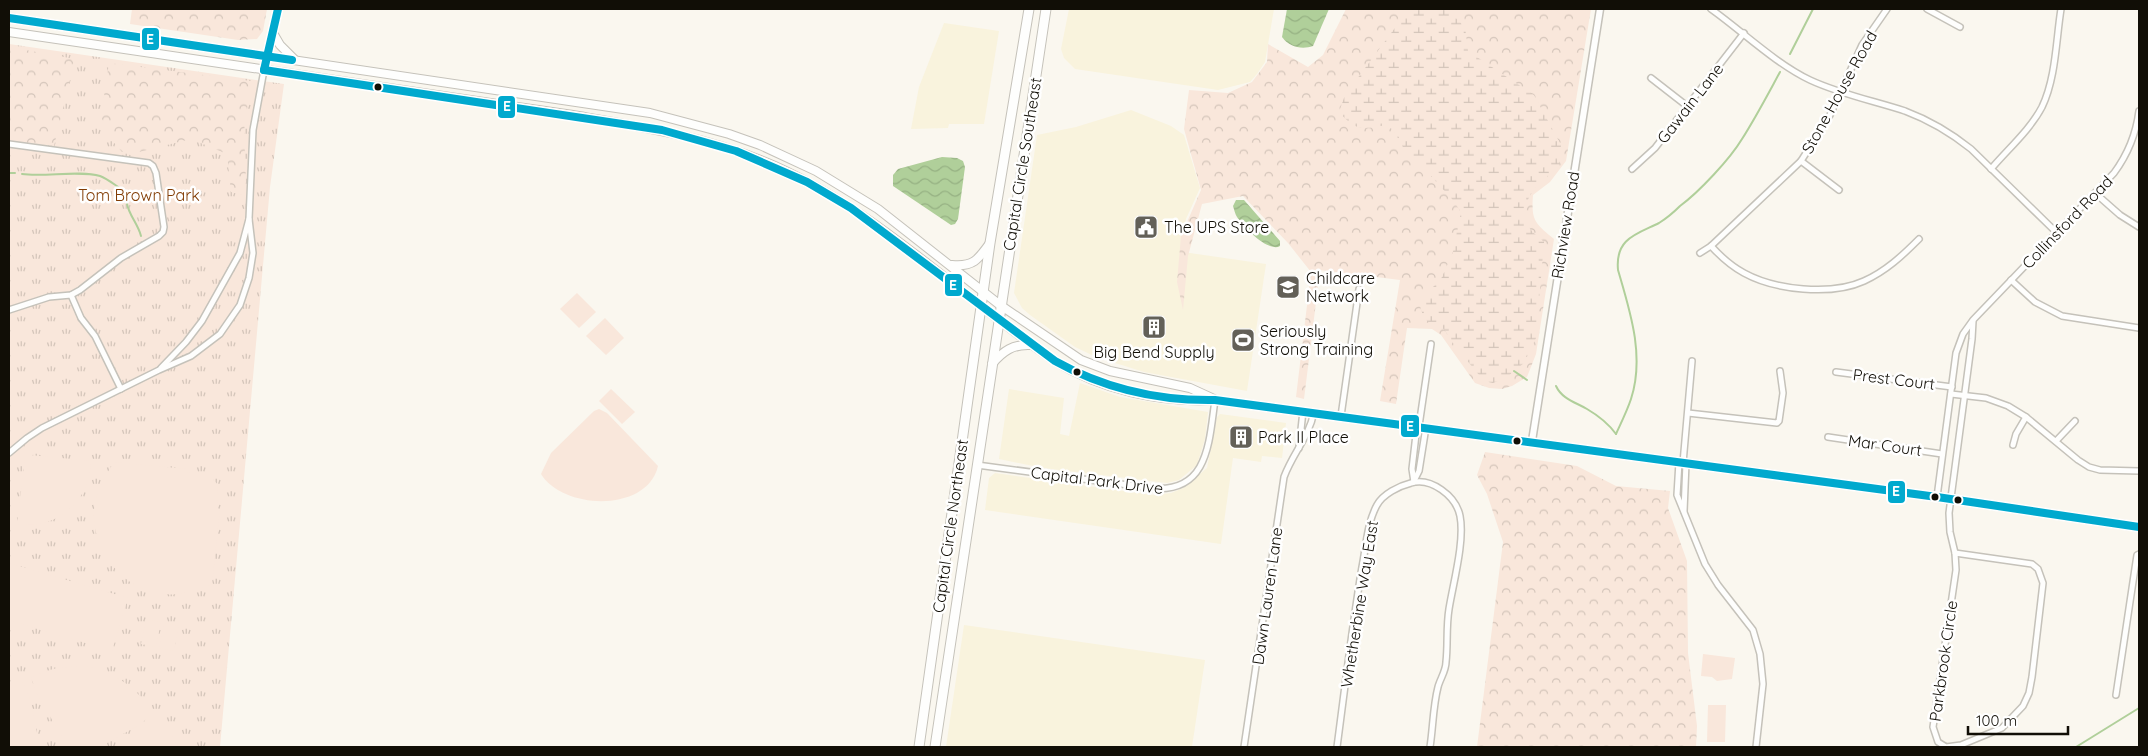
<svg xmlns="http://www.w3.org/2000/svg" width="2148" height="756" font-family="Quicksand,sans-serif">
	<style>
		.built { fill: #f9f3dd }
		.grass { fill: url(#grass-tufts) }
		.forest { fill: url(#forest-crowns) }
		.wetland { fill: url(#wetland-marsh) }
		.garden { fill: #f9e7db }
		.water { fill: url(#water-waves) }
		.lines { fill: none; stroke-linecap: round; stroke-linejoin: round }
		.stream { stroke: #b0cf9a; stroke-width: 2 }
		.minor-casing { stroke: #c5c2ba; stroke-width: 8 }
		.tertiary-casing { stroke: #c5c2ba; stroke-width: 9 }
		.secondary-casing { stroke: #c5c2ba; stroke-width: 10 }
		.primary-casing { stroke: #c5c2ba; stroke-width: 11 }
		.minor { stroke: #fefefd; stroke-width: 5 }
		.tertiary { stroke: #fefefd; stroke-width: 6 }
		.secondary { stroke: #fefefd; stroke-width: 8 }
		.primary { stroke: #fefefd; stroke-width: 9 }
		.bus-1-casing { stroke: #fff; stroke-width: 11 }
		.bus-1 { stroke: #00a9ce; stroke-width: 8 }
		.bus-dot { fill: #110e06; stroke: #fff; stroke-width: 2 }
		.labels { text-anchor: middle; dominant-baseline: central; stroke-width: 5; stroke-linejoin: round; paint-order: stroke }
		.street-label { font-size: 16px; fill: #110e06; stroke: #fff }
		.park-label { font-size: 16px; fill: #823c04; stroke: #fff }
		.poi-label { font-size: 16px; fill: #110e06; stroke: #fff; text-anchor: start }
		.line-badge { stroke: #fff; stroke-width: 2 }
		.badge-label { font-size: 14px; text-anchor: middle; font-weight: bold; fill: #fff }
	</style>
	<defs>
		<pattern id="grass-tufts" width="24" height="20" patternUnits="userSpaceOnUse" patternTransform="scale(1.25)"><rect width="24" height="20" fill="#f9e7db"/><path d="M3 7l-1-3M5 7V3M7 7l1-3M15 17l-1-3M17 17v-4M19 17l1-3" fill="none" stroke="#d4c5ba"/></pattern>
		<pattern id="forest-crowns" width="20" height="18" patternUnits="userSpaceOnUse" patternTransform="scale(1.25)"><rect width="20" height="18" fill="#f9e7db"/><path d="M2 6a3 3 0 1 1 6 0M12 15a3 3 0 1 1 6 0" fill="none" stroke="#d4c5ba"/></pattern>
		<pattern id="wetland-marsh" width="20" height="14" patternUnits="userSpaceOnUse" patternTransform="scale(1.25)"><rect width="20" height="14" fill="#f9e7db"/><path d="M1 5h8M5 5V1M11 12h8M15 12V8" fill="none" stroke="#d4c5ba"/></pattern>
		<pattern id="water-waves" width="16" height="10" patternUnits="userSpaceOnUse" patternTransform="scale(1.25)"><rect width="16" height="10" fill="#b0cf9a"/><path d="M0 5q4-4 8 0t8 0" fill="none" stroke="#96b183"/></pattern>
	</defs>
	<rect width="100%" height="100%" fill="#faf7ef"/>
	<g class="built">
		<polygon points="1069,9 1274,9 1265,62 1257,74 1250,82 1218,90 1075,69 1064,58 1061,49"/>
		<polygon points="944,23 999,31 984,124 949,124 948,128 911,129 919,87"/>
		<polygon points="1131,110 1171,126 1184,135 1200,188 1186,219 1183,234 1183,252 1266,264 1247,391 1144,372 1096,357 1075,347 1030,315 1022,308 1014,293 1037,135 1076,127"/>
		<polygon points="1080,383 1120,397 1208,412 1205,439 1197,465 1179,480 1167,483 1043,468 999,459 1009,389 1064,398 1060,434 1069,436"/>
		<polygon points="1220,414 1286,423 1282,458 1262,456 1261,462 1233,458 1221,544 985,510 989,478 995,473 1153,495 1171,493 1183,488 1207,468 1217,417"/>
		<polygon points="964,625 1205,660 1192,747 946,747"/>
	</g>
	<polygon class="grass" points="9,44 284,84 270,187 220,747 9,747"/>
	<g class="forest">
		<polygon points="132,9 267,9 263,31 257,39 238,40 130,24"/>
		<path d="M 1346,9 L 1591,9 L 1566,161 L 1550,182 L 1533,195 C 1531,221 1535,223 1554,239 L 1536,354 L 1527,377 L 1512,386 L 1502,389 L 1489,388 L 1475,383 L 1441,335 L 1432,329 L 1407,328 L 1396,404 L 1380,401 L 1400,280 L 1320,270 L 1304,399 L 1296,397 L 1311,272 L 1288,243 L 1243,196 L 1202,204 L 1188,256 L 1183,310 L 1177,282 L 1181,236 L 1201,190 L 1184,129 L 1189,90 L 1228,93 L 1252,82 L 1267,62 L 1268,44 L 1308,67 L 1323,55 Z"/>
		<polygon points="9,47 75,59 54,146 9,141"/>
		<polygon points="109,63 251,81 244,131 246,182 241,195 231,192 227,154 191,139 139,152 122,152 109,137 101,116"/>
		<polygon points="1485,452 1577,466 1616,486 1670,491 1668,508 1687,561 1688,653 1697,726 1696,747 1477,747 1503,542 1487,494 1477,475"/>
	</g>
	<path class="wetland" d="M 1409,9 L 1447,9 L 1465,27 L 1468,51 L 1534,95 L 1561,145 L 1559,166 C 1543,180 1516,200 1528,225 C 1530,231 1539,237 1544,242 L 1536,338 L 1524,363 L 1507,377 L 1493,383 L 1484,381 L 1455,346 L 1444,329 C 1426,323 1423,320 1419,301 L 1441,279 L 1453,252 L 1461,212 L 1452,199 L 1430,175 L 1409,158 L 1394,131 L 1387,125 C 1362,129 1357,132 1339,112 L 1345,95 Z"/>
	<g class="garden">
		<polygon points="577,293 596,312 579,328 560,309"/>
		<polygon points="605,318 624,338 606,355 586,336"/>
		<polygon points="611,389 635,412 622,424 599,401"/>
		<path d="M 599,409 L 607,413 L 658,466 C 647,513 563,510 541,474 L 551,453 L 594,411 Z"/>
		<path d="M 30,455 L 91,461 C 90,501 58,530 17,524 L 25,459 Z"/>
		<path d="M 114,462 L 187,469 L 187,472 L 208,473 L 218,485 L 217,508 L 220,509 L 212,584 C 197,590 181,596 164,594 C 124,591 92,551 94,512 C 95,494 104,477 114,462 Z"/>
		<polygon points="9,563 128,598 112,651 9,620"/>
		<polygon points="146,619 161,622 156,647 141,644"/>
		<polygon points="164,623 179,626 174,651 159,648"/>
		<polygon points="1703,654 1735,658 1732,679 1717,681 1712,677 1701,676"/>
		<path d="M 86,666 C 116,673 138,688 153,714 L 139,725 L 100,747 L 68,747 L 37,694 L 31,678 C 47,668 67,666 86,666 Z"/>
		<polygon points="23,682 30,699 40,747 9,747 9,685"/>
		<polygon points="1708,705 1726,705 1725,742 1707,742"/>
		<polygon points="155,717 169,731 179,747 124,747 143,727"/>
	</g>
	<g class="water">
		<path d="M 1287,9 L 1329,9 L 1313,46 C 1302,50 1289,47 1282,37 Z"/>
		<polygon points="942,157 957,158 963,161 965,167 958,219 955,224 951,225 893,186 893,175 898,169"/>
		<path d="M 1236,200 L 1244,200 L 1280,241 L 1280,246 C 1269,253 1243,227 1237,217 C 1235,214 1234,209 1233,206 Z"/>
	</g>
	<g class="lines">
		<g class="stream">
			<polyline points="1790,54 1813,9"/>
			<polyline points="9,173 15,173"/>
			<path d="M 22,174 C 45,177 80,170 100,176 C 108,179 116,186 123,190 L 125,197"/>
			<path d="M 127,204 C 129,215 138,224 141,236"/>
			<polyline points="1514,371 1527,380"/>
			<path d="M 1556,386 C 1562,399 1575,402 1587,409 C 1599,416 1608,423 1616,434"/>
			<path d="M 1616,434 C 1621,423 1627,411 1631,399 C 1645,356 1630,311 1618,270 C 1615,238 1637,234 1659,223 C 1667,218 1674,212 1680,206 C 1699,192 1730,159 1742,139 C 1756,117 1768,94 1780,72"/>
			<polyline points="2076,747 2139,708"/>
		</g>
		<g class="minor-casing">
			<g id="minor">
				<path d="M 1711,9 C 1742,31 1776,64 1810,80 C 1840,94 1874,101 1905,111 C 1929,120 1951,133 1971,149 L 2057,233"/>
				<polyline points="1927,9 1960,27"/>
				<polyline points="1651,78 1687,106"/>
				<polyline points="9,144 149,163 153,166 156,173 164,227 163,232 159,236 121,258 80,290 71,295 49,297 9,310"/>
				<polyline points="1801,161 1839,190"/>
				<polyline points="1632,169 1655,148 1744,33"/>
				<path d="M 1991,169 C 2008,149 2030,130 2042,107 C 2056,78 2056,40 2061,9"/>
				<polyline points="2095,193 2120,215 2139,227"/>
				<path d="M 1711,246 C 1721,257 1731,266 1744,273 C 1775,290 1831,296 1864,281 C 1886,271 1902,256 1919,239"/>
				<polyline points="1700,253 1711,246 1801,161 1830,115 1862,45 1887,9"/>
				<polyline points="2011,280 2035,302 2062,316 2139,328"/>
				<polyline points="71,295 81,318 95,336 121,389"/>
				<polyline points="161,368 186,342 202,321 240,253 249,219 253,130 264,70"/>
				<polyline points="1836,372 1952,387"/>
				<polyline points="1951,394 1986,398 2008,406 2026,417 2078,460 2089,467 2100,470 2139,471"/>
				<polyline points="1688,413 1777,423 1779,421 1783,393 1780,371"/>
				<polyline points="1341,416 1359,289"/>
				<polyline points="1419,426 1431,344"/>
				<polyline points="1828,437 1942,454"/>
				<polyline points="2056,441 2075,421"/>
				<polyline points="2013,445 2016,434 2026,417"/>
				<polyline points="1299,448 1303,411"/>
				<polyline points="9,453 27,438 42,428 159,370 191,356 220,334 240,305 249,278 253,253 249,219"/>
				<polyline points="1679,462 1677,495 1705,564 1718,585 1753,630 1760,654 1763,684 1756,747"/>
				<polyline points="1683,463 1692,361"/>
				<path d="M 977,465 L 1151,488 C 1209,494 1209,441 1215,400"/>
				<polyline points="1414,481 1419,471 1426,427"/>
				<polyline points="1414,482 1412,469 1417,426"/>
				<path d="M 1937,497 L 1956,353 L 1963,334 L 1973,320 L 2114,173 C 2128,154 2136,135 2139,111"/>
				<polyline points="1684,511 1686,463"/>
				<polygon points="1955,553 2032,564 2038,569 2043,583 2032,677 2029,693 2023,706 2002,728 1961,745 1946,747 1938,742 1933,727 1956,570"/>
				<polyline points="1955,553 1950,532 1949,513 1972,339 1973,321"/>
				<polyline points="2116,695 2137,555 2139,554"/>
				<path d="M 1244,747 L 1284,477 C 1293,453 1309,437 1314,412"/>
				<path d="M 1337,747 C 1345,687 1352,627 1362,567 C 1366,547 1367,523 1377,505 C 1383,494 1399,486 1411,483 C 1431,477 1456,496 1460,516 C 1465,541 1453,584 1449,609 C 1446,627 1448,645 1446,662 C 1446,671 1440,679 1438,687 C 1433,706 1433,728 1430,747"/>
			</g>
		</g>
		<g class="tertiary-casing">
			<g id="tertiary">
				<polyline points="264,70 278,9"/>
				<polyline points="1532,441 1600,9"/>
			</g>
		</g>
		<g class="secondary-casing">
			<g id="secondary">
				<polyline points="9,18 650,113 729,134 760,145 816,171 878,209 1000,305 1081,360 1110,371 1190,388 1214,399"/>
				<path d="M 9,32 L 573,115 C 643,127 709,137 775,166 C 880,213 961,297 1055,361 C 1102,390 1160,403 1215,400 L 1937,497 L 2139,527"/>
				<polyline points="273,33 280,45 295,60"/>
				<path d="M 952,265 C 973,267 978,260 990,243"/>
				<path d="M 992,364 C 1003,351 1013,344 1031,345"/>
			</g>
		</g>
		<g class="primary-casing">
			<g id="primary">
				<polyline points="919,747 990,243 1029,9"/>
				<polyline points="935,747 1046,9"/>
			</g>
		</g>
		<use href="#minor" class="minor"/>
		<use href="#tertiary" class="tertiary"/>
		<use href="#secondary" class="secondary"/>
		<use href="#primary" class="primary"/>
		<g class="bus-1-casing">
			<g id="bus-1">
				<polyline points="9,18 292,60"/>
				<path d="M 264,70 L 662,130 L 736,151 L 807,182 L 851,208 L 1055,361 C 1105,389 1157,401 1215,400 L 1937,497 L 2139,527"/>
				<polyline points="264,70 278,9"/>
			</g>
		</g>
		<use href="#bus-1" class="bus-1"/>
	</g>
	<defs>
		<g id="civic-square" transform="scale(1.25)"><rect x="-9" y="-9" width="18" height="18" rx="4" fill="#636058" stroke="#fff"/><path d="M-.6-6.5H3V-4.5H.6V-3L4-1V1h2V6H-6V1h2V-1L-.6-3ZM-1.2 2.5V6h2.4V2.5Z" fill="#fff"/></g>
		<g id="school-square" transform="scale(1.25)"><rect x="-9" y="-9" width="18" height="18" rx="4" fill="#636058" stroke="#fff"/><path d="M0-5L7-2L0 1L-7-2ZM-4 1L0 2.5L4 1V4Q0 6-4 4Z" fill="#fff"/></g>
		<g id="building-square" transform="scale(1.25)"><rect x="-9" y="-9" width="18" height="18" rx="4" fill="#636058" stroke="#fff"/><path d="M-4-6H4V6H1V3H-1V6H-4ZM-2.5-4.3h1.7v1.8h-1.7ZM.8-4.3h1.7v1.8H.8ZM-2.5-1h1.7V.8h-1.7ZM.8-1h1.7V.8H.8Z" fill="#fff"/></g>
		<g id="stadium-square" transform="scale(1.25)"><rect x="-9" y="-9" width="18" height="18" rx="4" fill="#636058" stroke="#fff"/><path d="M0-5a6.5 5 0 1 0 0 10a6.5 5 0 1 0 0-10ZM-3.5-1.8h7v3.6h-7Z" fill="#fff"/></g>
	</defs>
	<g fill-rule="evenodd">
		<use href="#civic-square" x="1146" y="227"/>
		<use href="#school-square" x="1288" y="287"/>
		<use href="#building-square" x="1154" y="327"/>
		<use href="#stadium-square" x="1243" y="340"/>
		<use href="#building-square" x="1241" y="437"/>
	</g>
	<g class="bus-dot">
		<circle cx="378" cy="87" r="4.5"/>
		<circle cx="1077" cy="372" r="4.5"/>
		<circle cx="1517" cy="441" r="4.5"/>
		<circle cx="1935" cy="497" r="4.5"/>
		<circle cx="1958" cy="500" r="4.5"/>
	</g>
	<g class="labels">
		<g class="street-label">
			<text transform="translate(1839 92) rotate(-61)">Stone House Road</text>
			<text transform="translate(1690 103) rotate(-52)">Gawain Lane</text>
			<text transform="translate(1022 164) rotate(-81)">Capital Circle Southeast</text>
			<text transform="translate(2067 222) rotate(-46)">Collinsford Road</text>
			<text transform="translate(1565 225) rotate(-81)">Richview Road</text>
			<text transform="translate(1894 379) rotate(7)">Prest Court</text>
			<text transform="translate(1885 445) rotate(8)">Mar Court</text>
			<text transform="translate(1097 480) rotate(7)">Capital Park Drive</text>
			<text transform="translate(950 526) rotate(-82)">Capital Circle Northeast</text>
			<text transform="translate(1267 596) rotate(-82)">Dawn Lauren Lane</text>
			<text transform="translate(1359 604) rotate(-81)">Whetherbine Way East</text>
			<text transform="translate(1943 661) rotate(-82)">Parkbrook Circle</text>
		</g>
		<g class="park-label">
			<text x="139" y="195">Tom Brown Park</text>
		</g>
		<g class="poi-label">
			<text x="1164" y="227">The UPS Store</text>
			<text x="1306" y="278">Childcare<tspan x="1306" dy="18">Network</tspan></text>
			<text x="1260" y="331">Seriously<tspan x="1260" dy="18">Strong Training</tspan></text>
			<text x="1154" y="352" text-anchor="middle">Big Bend Supply</text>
			<text x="1258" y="437">Park II Place</text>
		</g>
	</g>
	<g class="line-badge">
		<rect x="141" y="27" width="19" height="24" rx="5" fill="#00a9ce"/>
		<rect x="497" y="95" width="19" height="24" rx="5" fill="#00a9ce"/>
		<rect x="944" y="273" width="19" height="24" rx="5" fill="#00a9ce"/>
		<rect x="1400" y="414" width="20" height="24" rx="5" fill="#00a9ce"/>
		<rect x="1887" y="480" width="19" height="24" rx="5" fill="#00a9ce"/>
	</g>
	<g class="badge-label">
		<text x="150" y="44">E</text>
		<text x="507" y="111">E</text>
		<text x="953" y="290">E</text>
		<text x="1410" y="431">E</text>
		<text x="1896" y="496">E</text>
	</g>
	<rect width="2148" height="756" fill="none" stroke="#110e06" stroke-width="20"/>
	<path d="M1968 726v8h100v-8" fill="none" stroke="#110e06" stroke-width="2.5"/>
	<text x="1976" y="726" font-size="15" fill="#110e06" stroke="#ffffff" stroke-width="4" paint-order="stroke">100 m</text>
</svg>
